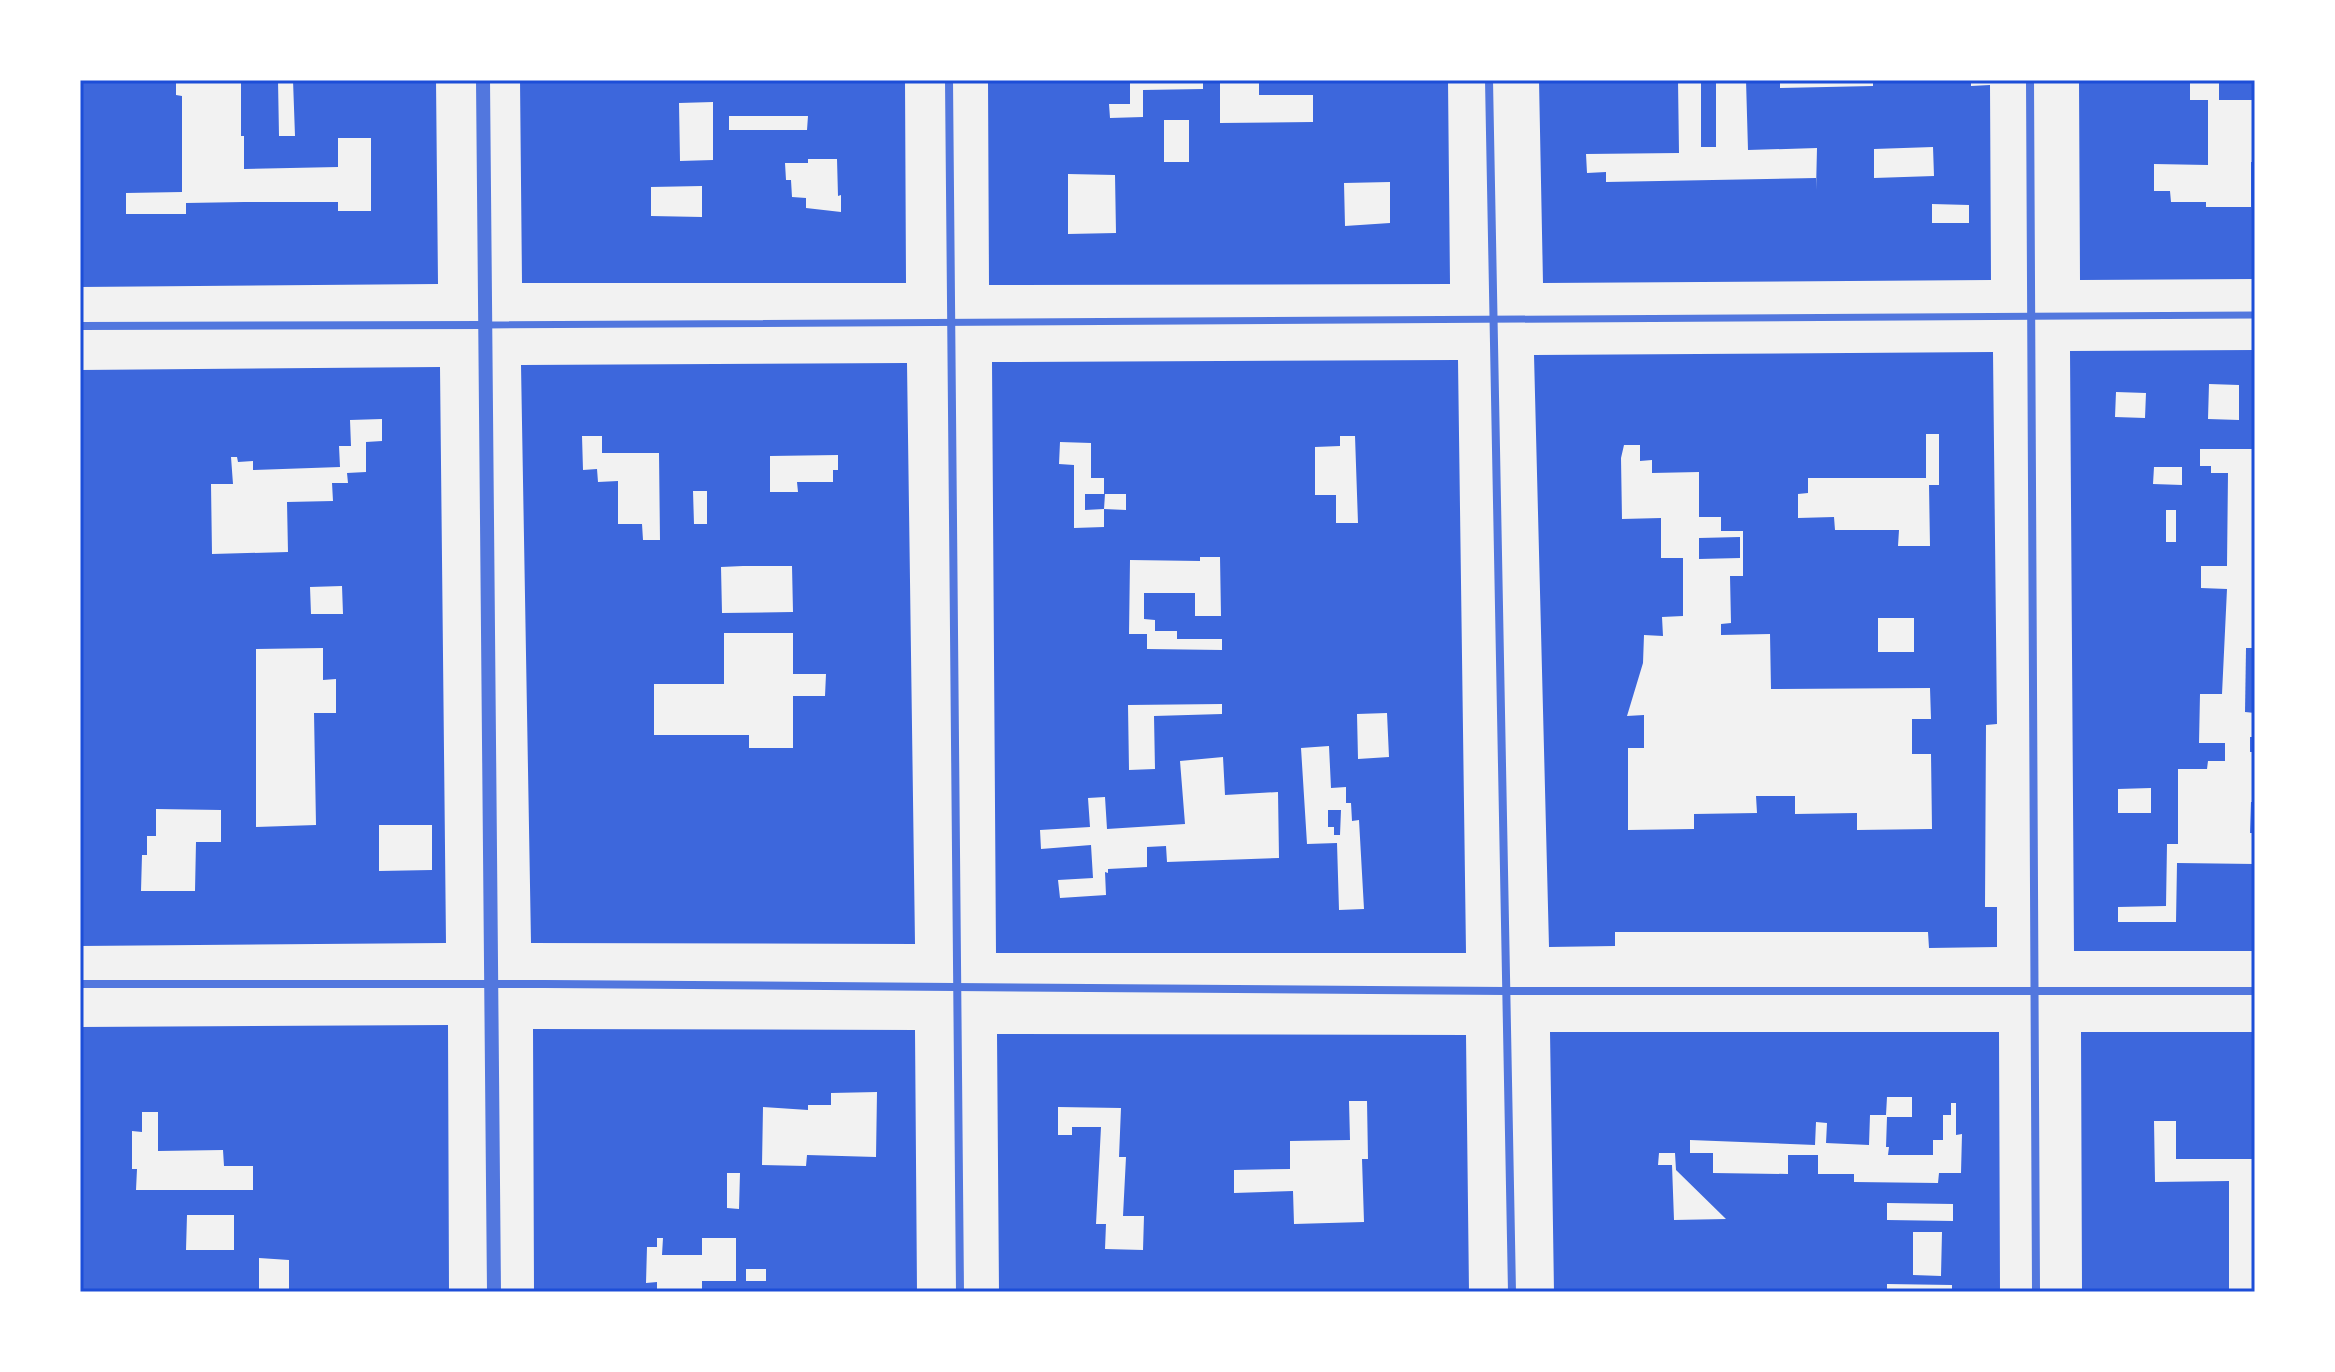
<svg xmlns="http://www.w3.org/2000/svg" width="2335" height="1372" font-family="Raleway,sans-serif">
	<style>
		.building { fill: #3d67dc; fill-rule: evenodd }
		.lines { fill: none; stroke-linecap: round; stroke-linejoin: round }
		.pedestrian { stroke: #5277de; stroke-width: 7 }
		.minor { stroke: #5277de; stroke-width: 8 }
		.tertiary { stroke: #5277de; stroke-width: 14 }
		.neatline { fill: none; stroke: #1d4ed8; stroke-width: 3 }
	</style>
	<rect width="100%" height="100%" fill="#f2f2f2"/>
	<g class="building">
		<polygon points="80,80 176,80 176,95 182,96 182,192 126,193 126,214 186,214 186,203 244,202 338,202 338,211 371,211 371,138 338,138 338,167 244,169 244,136 241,136 241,80 278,80 279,136 295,136 293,80 436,80 438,284 80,287"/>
		<path d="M 520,80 L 905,80 L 906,283 L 522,283 ZM 713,102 L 713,160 L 680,161 L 679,103 ZM 729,116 L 808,116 L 807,130 L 729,130 ZM 808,159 L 837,159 L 838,196 L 841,195 L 841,212 L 806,208 L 806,198 L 792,197 L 791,180 L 786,180 L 785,163 L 808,163 ZM 702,186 L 702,217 L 651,216 L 651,187 Z"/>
		<path d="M 988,80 L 1130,80 L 1130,104 L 1109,104 L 1110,118 L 1143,117 L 1143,90 L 1203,89 L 1203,80 L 1220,80 L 1220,123 L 1313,122 L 1313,95 L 1259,95 L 1259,80 L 1448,80 L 1450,284 L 989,285 ZM 1164,120 L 1189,120 L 1189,162 L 1164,162 ZM 1068,174 L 1115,175 L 1116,233 L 1068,234 ZM 1390,182 L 1390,223 L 1345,226 L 1344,183 Z"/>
		<path d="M 1539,80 L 1678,80 L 1679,153 L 1586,154 L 1587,173 L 1606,172 L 1606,182 L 1816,178 L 1816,190 L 1817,148 L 1748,150 L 1746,80 L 1780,80 L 1780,88 L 1873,86 L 1873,80 L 1971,80 L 1971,86 L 1990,85 L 1991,280 L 1543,283 ZM 1933,147 L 1934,176 L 1874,178 L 1874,149 ZM 1932,204 L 1969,205 L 1969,223 L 1932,223 Z"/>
		<rect x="1701" y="80" width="15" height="67"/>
		<polygon points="2079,80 2190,80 2190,100 2208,100 2208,165 2154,164 2154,191 2170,191 2171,202 2206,202 2206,207 2251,207 2251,162 2255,162 2255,279 2080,280"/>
		<rect x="2219" y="80" width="36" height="20"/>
		<path d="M 2255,350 L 2255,449 L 2200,449 L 2200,466 L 2211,466 L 2211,473 L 2228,473 L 2227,566 L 2201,566 L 2201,588 L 2227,589 L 2222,694 L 2200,694 L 2199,743 L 2225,743 L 2225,761 L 2208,761 L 2207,769 L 2178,769 L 2178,844 L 2167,844 L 2166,906 L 2118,907 L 2118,922 L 2176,922 L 2177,863 L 2255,864 L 2255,951 L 2074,951 L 2070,351 ZM 2209,384 L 2239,385 L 2239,420 L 2208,419 ZM 2116,392 L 2146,393 L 2145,418 L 2115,417 ZM 2154,467 L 2182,467 L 2182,485 L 2153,484 ZM 2166,510 L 2176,510 L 2176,542 L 2166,542 ZM 2151,788 L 2151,813 L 2118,813 L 2118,789 Z"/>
		<path d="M 1993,352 L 1997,724 L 1986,725 L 1985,907 L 1997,907 L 1997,947 L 1929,948 L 1928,932 L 1615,932 L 1615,946 L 1549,947 L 1534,355 ZM 1926,434 L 1939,434 L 1939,485 L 1929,485 L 1930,546 L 1898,546 L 1899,530 L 1835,530 L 1834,517 L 1798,518 L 1798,494 L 1808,493 L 1808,478 L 1926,478 ZM 1624,445 L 1640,445 L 1640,461 L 1652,460 L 1652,473 L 1699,472 L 1699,517 L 1721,517 L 1721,531 L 1743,531 L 1743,576 L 1730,576 L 1731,623 L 1721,624 L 1721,635 L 1770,634 L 1771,689 L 1930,688 L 1931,719 L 1912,719 L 1912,754 L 1931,754 L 1932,829 L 1857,830 L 1857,813 L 1795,814 L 1795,796 L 1756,796 L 1757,813 L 1694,814 L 1694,829 L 1628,830 L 1628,748 L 1644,748 L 1644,715 L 1627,716 L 1643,663 L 1644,635 L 1663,636 L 1662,617 L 1683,616 L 1683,558 L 1661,558 L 1661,518 L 1622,519 L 1621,458 ZM 1878,618 L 1914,618 L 1914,652 L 1878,652 Z"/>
		<path d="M 1458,360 L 1466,953 L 996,953 L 992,362 ZM 1340,436 L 1355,436 L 1358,523 L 1336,523 L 1336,495 L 1315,495 L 1315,447 L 1340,446 ZM 1060,442 L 1091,443 L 1091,478 L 1104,478 L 1104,494 L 1085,494 L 1085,510 L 1104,509 L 1104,527 L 1074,528 L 1074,465 L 1059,464 ZM 1105,494 L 1126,494 L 1126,510 L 1104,509 ZM 1200,557 L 1220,557 L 1221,616 L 1195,616 L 1195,593 L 1144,593 L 1144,619 L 1155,620 L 1155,631 L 1177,631 L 1177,639 L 1222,639 L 1222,650 L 1147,649 L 1147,634 L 1129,634 L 1130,560 L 1200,561 ZM 1222,704 L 1222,714 L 1154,716 L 1155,769 L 1129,770 L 1128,705 ZM 1387,713 L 1389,757 L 1358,759 L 1357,714 ZM 1329,746 L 1331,788 L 1346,787 L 1346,803 L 1351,803 L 1352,821 L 1359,820 L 1364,909 L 1339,910 L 1337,843 L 1307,844 L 1301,748 ZM 1223,757 L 1225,795 L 1278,792 L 1279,858 L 1167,862 L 1166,846 L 1147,847 L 1147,867 L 1108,869 L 1108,873 L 1105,872 L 1106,895 L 1060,898 L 1058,880 L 1093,878 L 1091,845 L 1041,849 L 1040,830 L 1090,827 L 1088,798 L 1105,797 L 1107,829 L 1185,824 L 1180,761 Z"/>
		<path d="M 907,363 L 915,944 L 531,943 L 521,365 ZM 582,436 L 602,436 L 602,453 L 659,453 L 660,540 L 643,540 L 642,524 L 618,524 L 618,481 L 598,482 L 597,469 L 583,470 ZM 838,455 L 838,470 L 833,470 L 833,482 L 797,482 L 798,492 L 770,492 L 770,456 ZM 693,491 L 707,491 L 707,524 L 694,524 ZM 743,566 L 792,566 L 793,612 L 722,613 L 721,567 ZM 724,633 L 793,633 L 793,674 L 826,674 L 825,696 L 793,696 L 793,748 L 749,748 L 749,735 L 654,735 L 654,684 L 724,684 Z"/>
		<path d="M 440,367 L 446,943 L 80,946 L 80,370 ZM 382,419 L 382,441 L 366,442 L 366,472 L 347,473 L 348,483 L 332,483 L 333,501 L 287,502 L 288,552 L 212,554 L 211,484 L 233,484 L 231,457 L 237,457 L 238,462 L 253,461 L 253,470 L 340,467 L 339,446 L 351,446 L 350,420 ZM 342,586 L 343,614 L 311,614 L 310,587 ZM 323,648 L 323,680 L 336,679 L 336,713 L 314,713 L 316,825 L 256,827 L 256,649 ZM 156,809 L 221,810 L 221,842 L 196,842 L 195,891 L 141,891 L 142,855 L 147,855 L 147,836 L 156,836 ZM 379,825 L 432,825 L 432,870 L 379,871 Z"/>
		<polygon points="1740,537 1740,558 1699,559 1699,538"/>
		<polygon points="2246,648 2255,648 2255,713 2245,712"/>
		<rect x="2250" y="737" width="5" height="15"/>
		<polygon points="2251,802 2255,802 2255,833 2250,833"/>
		<polygon points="1328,810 1341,810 1340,835 1334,835 1334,827 1328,827"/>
		<path d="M 448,1025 L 449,1292 L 289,1292 L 289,1260 L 259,1258 L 259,1292 L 80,1292 L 80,1027 ZM 142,1112 L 158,1112 L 158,1151 L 223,1150 L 224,1166 L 253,1166 L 253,1190 L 136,1190 L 137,1169 L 132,1169 L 132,1131 L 142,1132 ZM 187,1215 L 234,1215 L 234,1250 L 186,1250 Z"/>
		<path d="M 533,1029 L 915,1030 L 917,1292 L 702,1292 L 702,1281 L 736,1281 L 736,1238 L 702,1238 L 702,1255 L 662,1255 L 663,1238 L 657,1238 L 657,1247 L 647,1247 L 646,1283 L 657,1282 L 657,1292 L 534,1292 ZM 877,1092 L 876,1157 L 807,1155 L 806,1166 L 762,1165 L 763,1107 L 808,1110 L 808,1105 L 831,1105 L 831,1093 ZM 727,1173 L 740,1173 L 739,1209 L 727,1208 ZM 746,1269 L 766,1269 L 766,1281 L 746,1281 Z"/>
		<path d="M 1550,1032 L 1999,1032 L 2000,1292 L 1952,1292 L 1952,1285 L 1887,1284 L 1887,1292 L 1753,1292 L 1751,1289 L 1751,1292 L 1554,1292 ZM 1887,1097 L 1912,1097 L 1912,1117 L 1887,1117 L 1886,1147 L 1889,1147 L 1888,1155 L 1933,1155 L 1933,1140 L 1943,1140 L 1943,1115 L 1951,1115 L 1951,1103 L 1956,1103 L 1956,1135 L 1962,1134 L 1961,1173 L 1939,1173 L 1938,1183 L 1854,1182 L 1854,1174 L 1818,1174 L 1818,1155 L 1788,1155 L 1788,1174 L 1713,1173 L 1713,1153 L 1690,1153 L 1690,1140 L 1815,1145 L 1816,1122 L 1827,1123 L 1826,1143 L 1869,1145 L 1870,1115 L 1886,1115 ZM 1659,1153 L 1675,1153 L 1676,1170 L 1726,1219 L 1674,1220 L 1672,1165 L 1658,1165 ZM 1887,1203 L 1953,1204 L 1953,1221 L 1887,1220 ZM 1913,1232 L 1942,1232 L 1941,1276 L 1913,1275 Z"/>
		<polygon points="2081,1032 2255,1032 2255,1159 2176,1159 2176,1121 2154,1121 2155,1182 2229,1181 2229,1292 2082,1292"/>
		<path d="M 997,1034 L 1466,1035 L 1469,1292 L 999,1292 ZM 1349,1101 L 1367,1101 L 1368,1159 L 1362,1159 L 1364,1222 L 1294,1224 L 1293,1191 L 1234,1193 L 1234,1170 L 1290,1169 L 1290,1141 L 1350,1140 ZM 1058,1107 L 1121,1108 L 1119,1157 L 1126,1157 L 1123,1216 L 1144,1216 L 1143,1250 L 1105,1249 L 1106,1224 L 1096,1224 L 1101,1127 L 1072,1127 L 1072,1135 L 1058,1135 Z"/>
	</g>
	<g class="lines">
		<polyline class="pedestrian" points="485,325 2255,315"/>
		<g class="minor">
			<polyline points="949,80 960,1292"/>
			<polyline points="1489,80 1512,1292"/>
			<polyline points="2030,80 2036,1292"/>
			<polyline points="80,326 485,325"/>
			<polyline points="80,984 545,984 1505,991 2255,991"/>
		</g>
		<polyline class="tertiary" points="483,80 494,1292"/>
	</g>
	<rect width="2335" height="1372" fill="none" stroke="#ffffff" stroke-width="164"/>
	<rect x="82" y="82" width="2171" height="1208" class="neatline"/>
</svg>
